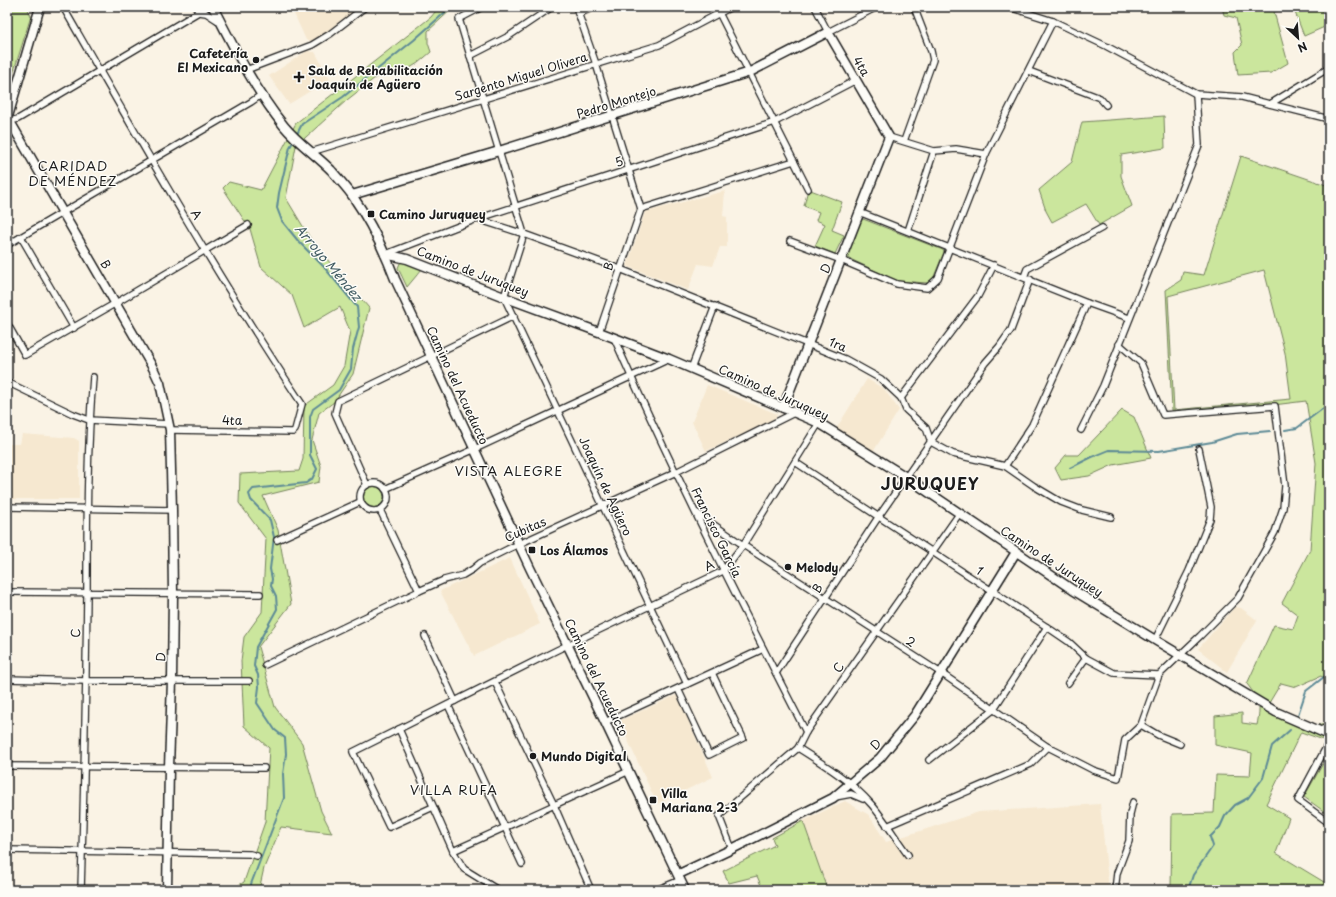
<svg xmlns="http://www.w3.org/2000/svg" width="1336" height="897" font-family="'Playpen Sans',sans-serif">
	<style>
		.built { fill: #f6e8d0 }
		.green { fill: #cbe69d; stroke: #74815c; fill-rule: evenodd }
		.lines { fill: none; stroke-linecap: round; stroke-linejoin: round }
		.stream { stroke: #5d8a96; stroke-width: 2 }
		.street-casing { stroke: #1c1c1c; stroke-width: 8 }
		.secondary-casing { stroke: #1c1c1c; stroke-width: 11 }
		.street { stroke: #fdfcf7; stroke-width: 5.5 }
		.secondary { stroke: #fdfcf7; stroke-width: 8 }
		.poi-dot { fill: #1c1c1c; stroke: #fdfcf7; stroke-width: 1.5 }
		.labels { text-anchor: middle; dominant-baseline: central; stroke-width: 3; stroke-linejoin: round; paint-order: stroke }
		.poi-label { font-size: 12px; font-weight: bold; fill: #1c1c1c; stroke: #fdfcf7; text-anchor: start }
		.street-label { font-size: 12px; fill: #1c1c1c; stroke: #fdfcf7 }
		.neighbourhood-label { font-size: 13px; letter-spacing: 1px; fill: #1c1c1c; stroke: #fdfcf7 }
		.water-label { font-size: 13px; font-style: italic; fill: #425c63; stroke: #fdfcf7 }
		.district-label { font-size: 16px; font-weight: bold; letter-spacing: 1px; fill: #1c1c1c; stroke: #fdfcf7 }
	</style>
	<rect width="100%" height="100%" fill="#faf3e5"/>
	<filter id="ink" filterUnits="userSpaceOnUse"><feTurbulence type="fractalNoise" baseFrequency=".025" numOctaves="2"/><feDisplacementMap in="SourceGraphic" scale="8" xChannelSelector="R" yChannelSelector="G"/><feConvolveMatrix kernelMatrix="1 2 1 2 8 2 1 2 1" color-interpolation-filters="sRGB"/></filter>
	<g filter="url(#ink)">
		<g class="built">
			<polygon points="291,7 360,7 313,42 306,40"/>
			<polygon points="307,51 315,52 330,79 289,104 269,76"/>
			<polygon points="725,191 723,216 727,217 727,247 720,247 713,266 698,264 688,290 627,266 645,212"/>
			<polygon points="867,379 884,389 899,410 873,452 836,429"/>
			<polygon points="707,385 777,414 775,420 706,451 692,422"/>
			<polygon points="22,434 74,438 79,441 79,499 7,499 9,444 20,444"/>
			<polygon points="510,558 540,624 474,656 440,591"/>
			<polygon points="1235,607 1241,608 1257,620 1227,672 1198,649"/>
			<polygon points="677,695 713,777 657,804 619,721"/>
			<polygon points="845,801 869,815 886,842 979,812 1100,804 1109,890 824,890 827,889 803,821"/>
		</g>
		<g class="green">
			<polygon points="7,7 27,7 31,16 13,74 7,73"/>
			<polygon points="439,7 454,7 428,31 428,43 431,52 418,63 397,76 389,67 347,100 296,146 286,198 313,243 369,308 353,374 334,402 319,413 312,440 321,466 319,482 263,496 278,530 291,604 258,647 275,707 302,743 321,811 332,833 281,827 264,868 259,890 231,890 244,882 265,822 269,748 244,726 241,661 244,637 262,612 266,539 239,503 240,474 299,471 303,459 304,406 333,385 344,366 350,331 340,307 304,328 292,295 261,267 250,229 223,188 229,182 261,190 296,123 431,17"/>
			<polygon points="1222,7 1286,7 1274,12 1288,63 1271,73 1238,75 1235,52 1242,45 1236,18 1224,15"/>
			<polygon points="1293,7 1329,7 1329,25 1304,36"/>
			<polygon points="1164,116 1165,148 1121,155 1121,176 1132,206 1099,225 1086,204 1052,222 1046,211 1039,190 1072,162 1082,122"/>
			<path d="M 1241,156 L 1329,186 L 1329,681 L 1321,676 L 1296,687 L 1281,683 L 1269,703 L 1314,726 L 1329,722 L 1329,742 L 1301,732 L 1266,804 L 1289,818 L 1276,853 L 1329,885 L 1329,890 L 1171,890 L 1172,814 L 1214,813 L 1216,775 L 1250,776 L 1252,753 L 1215,745 L 1215,716 L 1242,713 L 1242,723 L 1257,725 C 1261,704 1260,701 1247,684 L 1274,625 L 1293,629 L 1298,615 L 1282,603 L 1310,550 L 1316,463 L 1306,401 L 1265,406 L 1175,412 L 1172,410 L 1166,290 L 1181,280 L 1183,272 L 1204,275 ZM 1264,270 L 1285,353 L 1291,399 L 1174,410 L 1168,296 Z"/>
			<polygon points="808,189 842,202 832,230 844,235 835,254 815,246 825,224 816,220 819,212 804,206"/>
			<polygon points="863,219 943,250 944,252 933,279 928,283 897,281 848,258 847,256 860,221"/>
			<polygon points="404,262 422,269 407,287 398,268 400,263"/>
			<polygon points="1122,410 1134,417 1151,458 1113,465 1089,476 1061,480 1055,468 1066,455 1079,455"/>
			<circle cx="373" cy="497" r="11"/>
			<polygon points="1329,753 1329,815 1304,797"/>
			<polygon points="803,821 827,889 763,890 757,876 729,883 723,871 775,845 772,838"/>
		</g>
		<g class="lines">
			<g class="stream">
				<polyline points="296,136 302,124 343,97 414,40 451,7"/>
				<polyline points="1285,430 1297,428 1329,404"/>
				<polyline points="1070,468 1092,457 1109,450 1159,451 1212,442 1237,434 1270,431"/>
				<polyline points="1297,718 1306,691 1329,673"/>
				<polyline points="252,890 251,884 284,798 283,774 286,754 285,738 275,730 257,703 259,687 258,675 254,666 256,647 277,609 276,596 271,586 272,579 270,569 274,537 270,520 251,500 249,494 253,489 306,483 312,479 317,469 310,455 310,417 313,409 339,390 351,369 353,349 359,327 357,307 324,267 299,242 282,221 277,208 279,193 290,147 294,140"/>
				<polyline points="1188,890 1193,875 1213,846 1210,837 1220,827 1225,816 1235,805 1248,798 1263,778 1272,746 1290,730"/>
			</g>
			<g class="street-casing">
				<g id="street">
					<path d="M 63,7 C 140,141 216,275 302,404 L 295,430 L 293,432 L 170,430"/>
					<polyline points="196,7 199,12 206,13 220,22"/>
					<polyline points="482,7 459,19 524,234 504,297 687,684"/>
					<polyline points="576,7 596,64 641,209"/>
					<polyline points="716,7 808,189"/>
					<polyline points="815,7 828,32 877,7"/>
					<polyline points="1009,7 1053,21 1106,46 1196,94 1242,97 1329,119"/>
					<polyline points="578,14 594,7"/>
					<polyline points="470,56 509,36 552,7"/>
					<polyline points="246,70 312,45 330,34 365,7"/>
					<polyline points="1029,71 1100,98 1106,105"/>
					<polyline points="1270,104 1329,68"/>
					<polyline points="7,122 18,119 207,7"/>
					<polyline points="889,137 934,151 956,149 986,154"/>
					<polyline points="904,141 933,60 931,51 914,7"/>
					<polyline points="311,152 659,45 731,7"/>
					<polyline points="641,209 794,161"/>
					<polyline points="859,212 1087,303 1129,318"/>
					<polyline points="477,219 524,234 620,269 845,359 881,379 901,398 906,410 926,428 931,442 953,454 1005,466 1034,486 1061,502 1082,510 1111,517"/>
					<polyline points="908,231 934,151"/>
					<polyline points="21,237 74,328"/>
					<polyline points="790,241 841,260 897,284 927,288 938,278 986,154 1053,21"/>
					<polyline points="7,245 251,102 261,95"/>
					<polyline points="386,254 477,219 775,122 856,80"/>
					<polyline points="1024,277 1027,269 1102,228"/>
					<polyline points="7,323 25,355 116,303 248,225"/>
					<polyline points="599,332 641,209"/>
					<path d="M 614,338 C 673,472 739,602 806,732"/>
					<polyline points="691,369 715,306"/>
					<polyline points="7,382 73,414 89,420 169,424"/>
					<polyline points="901,398 978,296 994,265"/>
					<polyline points="1081,430 1103,386 1199,145 1196,94"/>
					<polyline points="795,462 1047,627 1069,642 1086,658 1114,673 1159,675"/>
					<polyline points="1005,466 1032,425 1087,303"/>
					<circle cx="374" cy="497" r="14"/>
					<polyline points="367,485 335,413 338,401 514,316"/>
					<polyline points="385,489 475,449 669,359"/>
					<polyline points="7,507 172,510"/>
					<polyline points="380,510 419,591"/>
					<polyline points="697,513 743,545 941,673 1048,747 1093,770 1118,778 1125,740 1141,725 1159,675 1200,636 1238,598 1275,532 1283,508 1285,486 1275,406 1163,415 1141,363 1119,344"/>
					<polyline points="277,540 360,502"/>
					<polyline points="7,592 260,594"/>
					<polyline points="425,636 455,701"/>
					<polyline points="1155,640 1189,571 1210,519 1211,507 1199,449"/>
					<polyline points="265,665 419,591 444,580 463,575 473,569 480,563 508,549 676,472 796,412"/>
					<polyline points="776,673 879,516 985,363 999,347 1011,330 1030,279"/>
					<polyline points="7,679 86,681 249,681"/>
					<polyline points="495,682 554,805 591,890"/>
					<polyline points="1068,683 1086,658"/>
					<polyline points="678,689 709,755 743,738 712,673"/>
					<polyline points="448,705 522,864"/>
					<polyline points="605,722 763,649"/>
					<polyline points="1141,725 1158,735 1180,744"/>
					<polyline points="399,729 453,851 464,869 498,890"/>
					<polyline points="1319,731 1329,726"/>
					<polyline points="1329,742 1298,800 1329,823"/>
					<path d="M 798,748 C 825,765 851,781 872,805 C 884,819 896,839 908,855"/>
					<polyline points="929,760 993,710 1047,627"/>
					<polyline points="7,766 264,768"/>
					<polyline points="835,797 851,794 863,799"/>
					<polyline points="433,807 389,827 353,752 557,650 723,571 743,545 819,423"/>
					<polyline points="887,826 1031,764 1048,747"/>
					<polyline points="732,849 719,816 798,748 806,732 959,514"/>
					<polyline points="7,850 250,854 257,856"/>
					<polyline points="453,851 629,771"/>
					<path d="M 81,890 C 84,791 86,693 87,594 C 87,521 87,449 93,377"/>
					<polyline points="656,890 681,880"/>
					<polyline points="1115,890 1117,873 1129,841 1130,814 1133,802"/>
				</g>
			</g>
			<g class="secondary-casing">
				<g id="secondary">
					<path d="M 213,7 C 234,48 255,90 284,126 C 298,143 316,155 331,170 C 338,178 346,187 352,195 C 370,221 384,250 395,279 L 530,568 L 605,722 L 685,890"/>
					<polyline points="7,120 40,7"/>
					<polyline points="7,123 12,125 153,368 160,383 170,430 172,510 173,594 172,681 169,767 167,890"/>
					<polyline points="352,195 499,151 750,72 828,32 889,137 783,408"/>
					<polyline points="385,254 407,259 504,297 599,332 669,359 819,423 906,477 1073,590 1155,640 1276,712 1329,735"/>
					<polyline points="679,874 732,849 833,798 880,758 915,715 1016,552"/>
				</g>
			</g>
			<use href="#street" class="street"/>
			<use href="#secondary" class="secondary"/>
		</g>
	</g>
	<g class="poi-dot">
		<circle cx="256" cy="60" r="4"/>
		<path d="M297 71h4v4h4v4h-4v4h-4v-4h-4v-4h4z"/>
		<rect x="367" y="210" width="8" height="8" rx="2"/>
		<rect x="528" y="546" width="8" height="8" rx="2"/>
		<circle cx="788" cy="567" r="4"/>
		<circle cx="533" cy="756" r="4"/>
		<rect x="649" y="796" width="8" height="8" rx="2"/>
	</g>
	<g class="labels">
		<g class="poi-label">
			<text x="248" y="53" text-anchor="end">Cafetería<tspan x="248" dy="14">El Mexicano</tspan></text>
			<text x="308" y="70">Sala de Rehabilitación<tspan x="308" dy="14">Joaquín de Agüero</tspan></text>
			<text x="379" y="214">Camino Juruquey</text>
			<text x="540" y="550">Los Álamos</text>
			<text x="796" y="567">Melody</text>
			<text x="541" y="756">Mundo Digital</text>
			<text x="661" y="793">Villa<tspan x="661" dy="14">Mariana 2-3</tspan></text>
		</g>
		<g class="street-label">
			<text transform="translate(862 66) rotate(60)">4ta</text>
			<text transform="translate(521 76) rotate(-17)">Sargento Miguel Olivera</text>
			<text transform="translate(616 102) rotate(-17)">Pedro Montejo</text>
			<text transform="translate(619 161) rotate(-18)">5</text>
			<text transform="translate(197 214) rotate(59)">A</text>
			<text transform="translate(106 264) rotate(59)">B</text>
			<text transform="translate(608 266) rotate(-71)">B</text>
			<text transform="translate(825 268) rotate(-69)">D</text>
			<text transform="translate(473 271) rotate(21)">Camino de Juruquey</text>
			<text transform="translate(838 344) rotate(23)">1ra</text>
			<text transform="translate(458 385) rotate(65)">Camino del Acueducto</text>
			<text transform="translate(774 392) rotate(24)">Camino de Juruquey</text>
			<text x="232" y="420">4ta</text>
			<text transform="translate(606 486) rotate(65)">Joaquín de Agüero</text>
			<text transform="translate(525 529) rotate(-24)">Cubitas</text>
			<text transform="translate(717 532) rotate(64)">Francisco García</text>
			<text transform="translate(1052 561) rotate(33)">Camino de Juruquey</text>
			<text transform="translate(709 565) rotate(-26)">A</text>
			<text transform="translate(980 570) rotate(33)">1</text>
			<text transform="translate(817 588) rotate(-57)">B</text>
			<text transform="translate(75 633) rotate(-89)">C</text>
			<text transform="translate(911 641) rotate(33)">2</text>
			<text transform="translate(160 657) rotate(-89)">D</text>
			<text transform="translate(838 667) rotate(-55)">C</text>
			<text transform="translate(597 677) rotate(64)">Camino del Acueducto</text>
			<text transform="translate(875 744) rotate(-49)">D</text>
		</g>
		<g class="neighbourhood-label">
			<text x="73" y="165">CARIDAD<tspan x="73" dy="15">DE MÉNDEZ</tspan></text>
			<text x="509" y="470">VISTA ALEGRE</text>
			<text x="454" y="789">VILLA RUFA</text>
		</g>
		<g class="water-label">
			<text transform="translate(329 262) rotate(50)">Arroyo Méndez</text>
		</g>
		<g class="district-label">
			<text x="930" y="483">JURUQUEY</text>
		</g>
	</g>
	<rect width="1336" height="897" fill="none" stroke="#fdfcf7" stroke-width="24"/>
	<rect x="12" y="12" width="1312" height="873" fill="none" stroke="#1c1c1c" stroke-width="1.5" filter="url(#ink)"/>
	<g transform="translate(1298 38) rotate(154)" stroke="#fdfcf7" stroke-width="3" paint-order="stroke">
	<path d="M0-3L7 15L0 10L-7 15Z" fill="#1c1c1c"/>
	<text y="-6" font-size="11" font-weight="bold" text-anchor="middle" fill="#1c1c1c">N</text>
	</g>
</svg>
